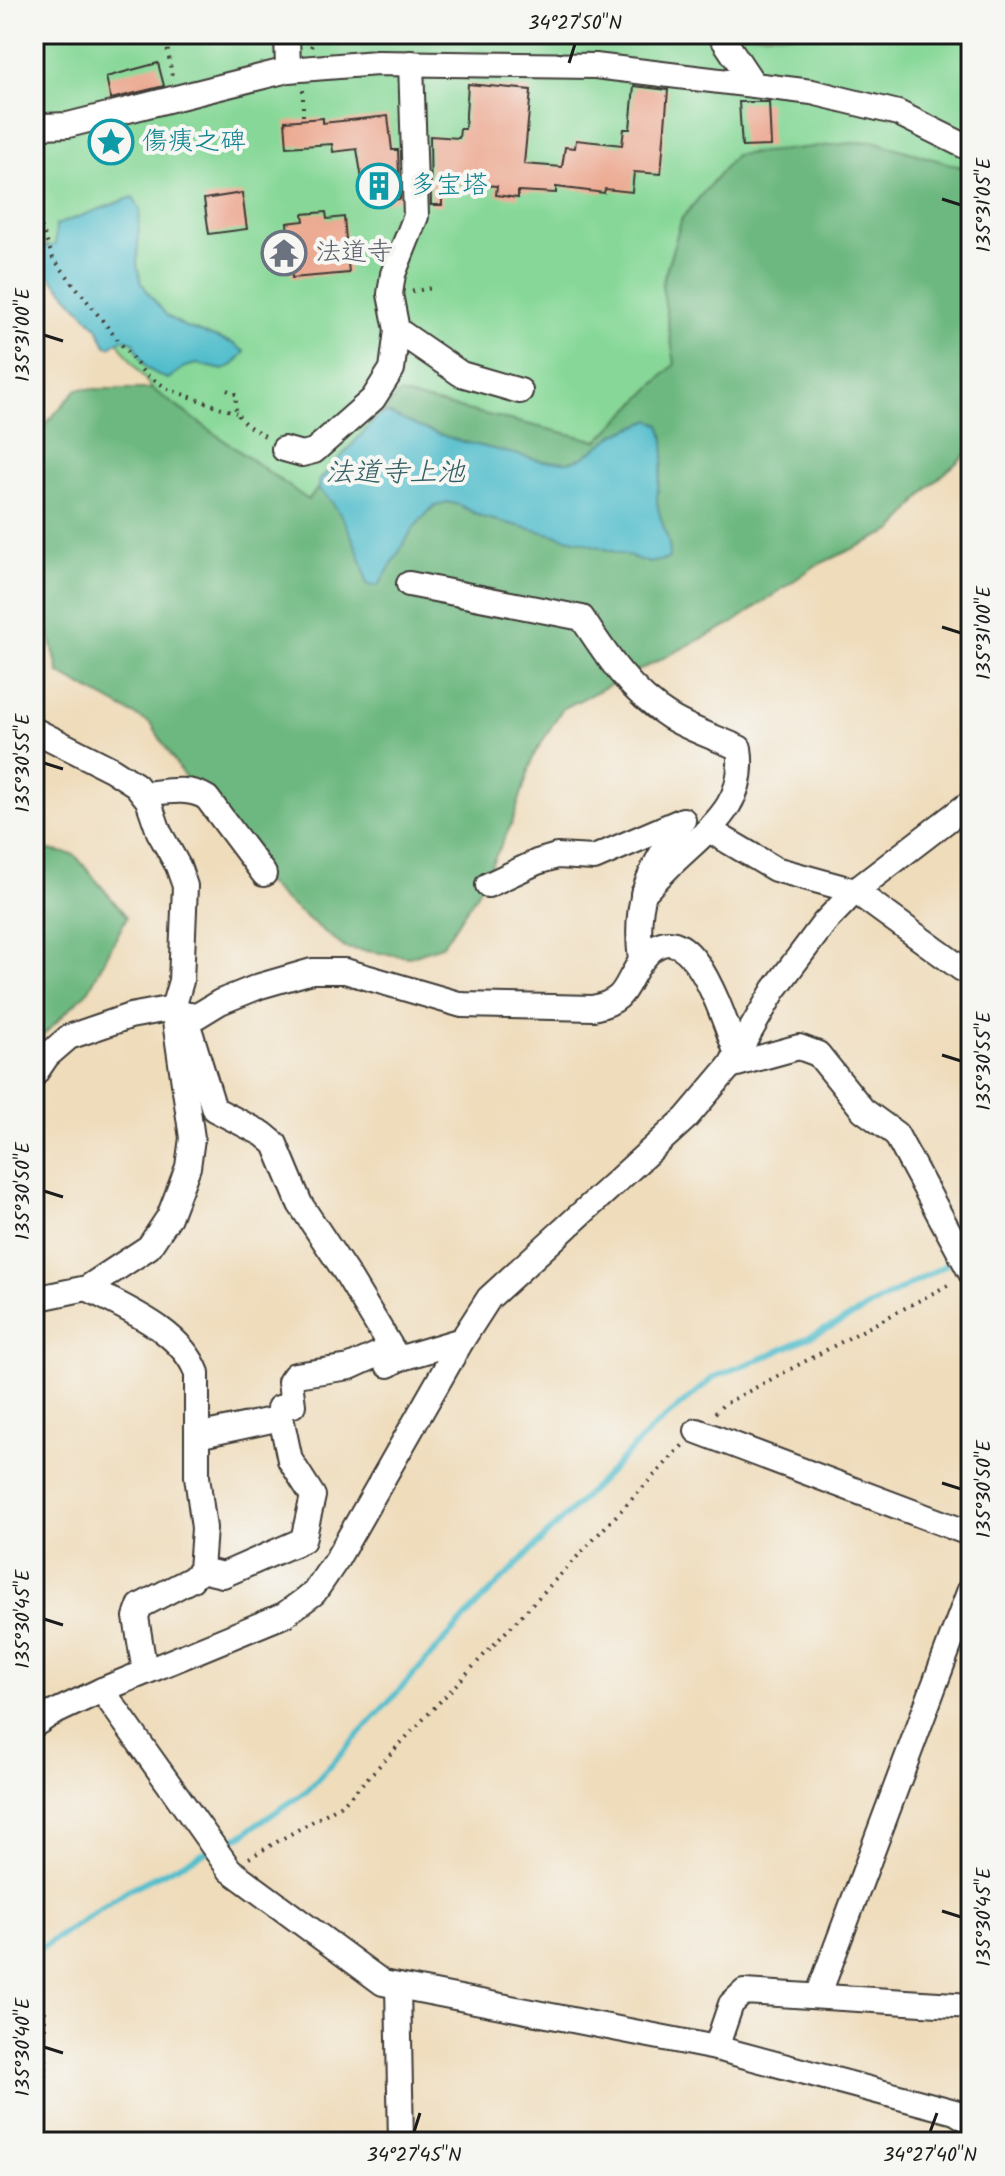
<svg xmlns="http://www.w3.org/2000/svg" width="1005" height="2176" font-family="Kalam,'Klee One',sans-serif">
	<style>
		.green { fill: #87d898; stroke: #527a5a; stroke-width: 2 }
		.forest { fill: #6db880; stroke: #446a4e; stroke-width: 2 }
		.water { fill: #52becc; stroke: #376d74; stroke-width: 2 }
		.lines { fill: none; stroke-linecap: round; stroke-linejoin: round }
		.stream { stroke: #52becc; stroke-width: 6 }
		.building { fill: #eca991 }
		.minor-casing { stroke: #3c3934; stroke-width: 28 }
		.path { stroke: #3c3934; stroke-width: 4; stroke-dasharray: 2 6; stroke-linecap: butt }
		.minor { stroke: #fff; stroke-width: 24 }
		.ticks { fill: none; stroke: #1c1c1c; stroke-width: 3 }
		.labels { text-anchor: middle; dominant-baseline: central; stroke-width: 8; stroke-linejoin: round; paint-order: stroke }
		.culture-label { font-size: 26px; fill: #0d838f; stroke: #f6f6f2; text-anchor: start }
		.worship-label { font-size: 26px; fill: #5b616d; stroke: #f6f6f2; text-anchor: start }
		.water-label { font-size: 28px; font-style: italic; fill: #325d62; stroke: #f6f6f2 }
		.neatline { fill: none; stroke: #1c1c1c; stroke-width: 3 }
		.ticks-label { font-size: 20px; text-anchor: middle; fill: #1c1c1c }
	</style>
	<rect width="100%" height="100%" fill="#f6f6f2"/>
	<filter id="ink" filterUnits="userSpaceOnUse"><feTurbulence type="fractalNoise" baseFrequency=".0125" numOctaves="2"/><feDisplacementMap in="SourceGraphic" scale="16" xChannelSelector="R" yChannelSelector="G"/><feConvolveMatrix kernelMatrix="1 2 1 2 8 2 1 2 1" color-interpolation-filters="sRGB"/></filter>
	<filter id="wash" filterUnits="userSpaceOnUse"><feTurbulence type="fractalNoise" baseFrequency=".006" numOctaves="4" result="noise"/><feDisplacementMap in="SourceGraphic" scale="32" xChannelSelector="R" yChannelSelector="G"/><feGaussianBlur stdDeviation="1.8" result="paint"/><feColorMatrix in="noise" values="0 0 0 0 0 0 0 0 0 0 0 0 0 0 0 0 0 1.4 0 .05"/><feComposite in="paint" operator="in"/></filter>
	<g filter="url(#wash)">
		<rect width="100%" height="100%" fill="#efdcbb"/>
		<polygon class="green" points="34,34 971,34 971,170 959,166 682,218 662,284 675,364 598,441 399,394 308,500 152,389 34,228"/>
		<g class="forest">
			<polygon points="872,141 971,170 971,450 929,487 894,530 815,566 733,623 562,709 534,755 512,823 476,895 442,946 409,957 345,948 282,898 228,846 151,724 59,673 34,573 34,437 77,389 152,389 308,500 399,394 598,441 675,364 662,285 682,218 735,155"/>
			<polygon points="34,847 75,855 127,917 89,990 34,1044"/>
		</g>
		<g class="water">
			<path d="M 133,197 L 140,209 L 137,264 L 141,281 L 149,294 L 167,316 L 186,327 L 232,343 L 245,352 L 233,365 L 223,370 L 197,364 L 185,367 L 168,379 C 143,369 143,366 134,342 L 122,339 L 110,347 L 106,346 L 97,327 L 44,270 L 44,247 L 55,245 L 56,225 Z"/>
			<path d="M 388,413 L 419,427 L 456,440 L 543,461 L 569,462 L 584,457 L 616,434 L 651,420 L 660,425 C 671,452 658,473 657,499 C 657,519 675,545 668,559 L 650,563 L 583,542 L 482,517 L 459,505 L 447,502 L 433,507 L 414,527 L 379,585 L 372,586 L 367,584 C 363,557 342,506 319,490 L 319,481 L 378,416 Z"/>
		</g>
		<g class="lines">
			<g class="stream">
				<polyline points="218,1846 242,1835 308,1790 477,1605 650,1431 714,1377 770,1355 841,1322 946,1265"/>
				<polyline points="34,1953 128,1890 208,1851"/>
			</g>
		</g>
		<g id="blocks">
			<g class="building">
				<polygon points="158,63 164,86 111,99 106,77"/>
				<polygon points="468,84 531,90 524,164 562,167 565,147 575,148 576,140 622,145 624,129 630,129 634,86 668,90 661,174 634,172 632,192 605,189 604,193 556,187 556,193 518,191 518,198 496,195 497,186 442,182 442,205 431,205 430,136 459,138 460,129 465,129"/>
				<polygon points="739,102 769,102 771,146 742,147"/>
				<polygon points="388,116 392,150 398,150 400,199 366,204 357,149 333,152 332,144 287,147 285,121 323,118 323,123"/>
				<polygon points="242,193 247,229 209,234 204,199"/>
				<polygon points="326,212 327,219 344,217 349,273 292,278 287,223 304,221 303,214"/>
			</g>
		</g>
	</g>
	<g filter="url(#ink)">
		<use href="#blocks" fill-opacity="0" stroke="#3c3934" stroke-width="2"/>
		<g class="lines">
			<g class="minor-casing">
				<g id="minor">
					<polyline points="287,34 288,70"/>
					<polyline points="720,34 754,85"/>
					<polyline points="411,63 416,216 393,274 390,294 397,330 461,374 520,391"/>
					<polyline points="34,123 43,126 68,125 288,70 377,63 595,66 812,92 898,113 971,149"/>
					<polyline points="284,449 302,454 314,451 373,399 392,369 397,330"/>
					<path d="M 409,584 L 582,618 C 606,655 631,693 670,717 C 691,730 717,738 739,748 C 747,802 713,825 678,858 C 666,869 654,882 643,894"/>
					<polyline points="34,730 111,769 136,785 148,800 159,832 178,866 185,886 181,981 173,1008 192,1138 188,1167 169,1217 149,1247 87,1288 34,1299"/>
					<path d="M 144,794 C 164,792 189,786 207,798 L 264,874"/>
					<polyline points="709,830 775,869 855,891 962,969"/>
					<path d="M 488,885 L 537,862 L 557,856 L 594,858 L 683,820 C 649,872 633,897 641,961"/>
					<polyline points="188,1025 214,1109 263,1134 275,1144 300,1204 348,1276 398,1359 462,1340"/>
					<polyline points="730,1066 799,1047 818,1054 863,1110 896,1134 971,1273"/>
					<path d="M 34,1075 L 47,1056 L 69,1037 L 130,1016 L 173,1008 L 184,1014 L 197,1016 L 220,1002 L 260,986 L 312,971 L 345,971 L 462,1005 L 593,1008 C 630,1000 623,984 643,959 C 690,899 725,1025 737,1054"/>
					<path d="M 87,1288 C 124,1308 181,1330 197,1373 L 197,1476 L 204,1528 L 201,1570 L 192,1579 L 140,1606 L 136,1617 L 145,1672"/>
					<polyline points="697,1431 971,1534"/>
					<polyline points="197,1436 281,1418"/>
					<polyline points="201,1570 223,1575 303,1540 313,1496 290,1460 279,1408 293,1405 290,1382 295,1375 350,1367 381,1353 388,1365 398,1359"/>
					<polyline points="102,1690 230,1870 383,1983 716,2048 955,2112 970,2121"/>
					<polyline points="34,1725 49,1715 102,1690 284,1615 314,1593 337,1559 462,1340 489,1298 686,1118 730,1066 774,990 825,922 855,891 971,802"/>
					<polyline points="398,1986 401,2142"/>
					<polyline points="818,1996 971,1587"/>
					<polyline points="716,2048 731,2004 744,1992 971,2006"/>
				</g>
			</g>
			<g class="path">
				<polyline points="165,34 172,76"/>
				<polyline points="311,47 317,34"/>
				<polyline points="303,90 303,116"/>
				<polyline points="34,224 41,226 53,258 144,373 168,389 236,413"/>
				<polyline points="412,291 434,288"/>
				<path d="M 227,390 L 237,395 C 230,418 248,426 265,436"/>
				<polyline points="715,1413 723,1405 952,1283"/>
				<polyline points="249,1858 343,1804 683,1445"/>
				<polyline points="45,2011 45,2142"/>
			</g>
			<use href="#minor" class="minor"/>
		</g>
	</g>
	<path class="ticks" d="M 569,63 L 575,44M 942,199 L 961,205M 44,335 L 63,341M 942,627 L 961,633M 44,763 L 63,769M 942,1055 L 961,1061M 44,1191 L 63,1197M 942,1483 L 961,1489M 44,1619 L 63,1625M 942,1911 L 961,1917M 44,2047 L 63,2053M 414,2132 L 420,2113M 930,2132 L 937,2113"/>
	<defs>
		<g id="sight-ring" transform="scale(2.3)"><circle r="9.5" fill="#f6f6f2" stroke="#0f9aa8" stroke-width="1.5"/><path d="M0-6L1.8-2.2L6-1.7L2.9 1.2L3.7 5.4L0 3.3L-3.7 5.4L-2.9 1.2L-6-1.7L-1.8-2.2Z" fill="#0f9aa8"/></g>
		<g id="building-ring" transform="scale(2.3)"><circle r="9.5" fill="#f6f6f2" stroke="#0f9aa8" stroke-width="1.5"/><path d="M-4-6H4V6H1V3H-1V6H-4ZM-2.5-4.3h1.7v1.8h-1.7ZM.8-4.3h1.7v1.8H.8ZM-2.5-1h1.7V.8h-1.7ZM.8-1h1.7V.8H.8Z" fill="#0f9aa8"/></g>
		<g id="temple-ring" transform="scale(2.3)"><circle r="9.5" fill="#f6f6f2" stroke="#6b7280" stroke-width="1.5"/><path d="M0-6L5-2H3V0L6.5 2.5H4V6H1.5V3h-3V6H-4V2.5H-6.5L-3 0V-2H-5Z" fill="#6b7280"/></g>
	</defs>
	<g fill-rule="evenodd">
		<use href="#sight-ring" x="111" y="142"/>
		<use href="#building-ring" x="379" y="186"/>
		<use href="#temple-ring" x="284" y="253"/>
	</g>
	<g class="labels">
		<g class="culture-label">
			<text x="142" y="142">傷痍之碑</text>
			<text x="410" y="186">多宝塔</text>
		</g>
		<g class="worship-label">
			<text x="315" y="253">法道寺</text>
		</g>
		<g class="water-label">
			<text x="395" y="473">法道寺上池</text>
		</g>
	</g>
	<rect width="1005" height="2176" fill="none" stroke="#f6f6f2" stroke-width="88"/>
	<rect x="44" y="44" width="917" height="2088" class="neatline"/>
	<g class="ticks-label">
		<text x="575" y="29">34°27'50"N</text>
		<text transform="translate(983 205) rotate(-90)" y="7">135°31'05"E</text>
		<text transform="translate(22 335) rotate(-90)" y="7">135°31'00"E</text>
		<text transform="translate(983 633) rotate(-90)" y="7">135°31'00"E</text>
		<text transform="translate(22 763) rotate(-90)" y="7">135°30'55"E</text>
		<text transform="translate(983 1061) rotate(-90)" y="7">135°30'55"E</text>
		<text transform="translate(22 1191) rotate(-90)" y="7">135°30'50"E</text>
		<text transform="translate(983 1489) rotate(-90)" y="7">135°30'50"E</text>
		<text transform="translate(22 1619) rotate(-90)" y="7">135°30'45"E</text>
		<text transform="translate(983 1917) rotate(-90)" y="7">135°30'45"E</text>
		<text transform="translate(22 2047) rotate(-90)" y="7">135°30'40"E</text>
		<text x="414" y="2161">34°27'45"N</text>
		<text x="930" y="2161">34°27'40"N</text>
	</g>
</svg>
